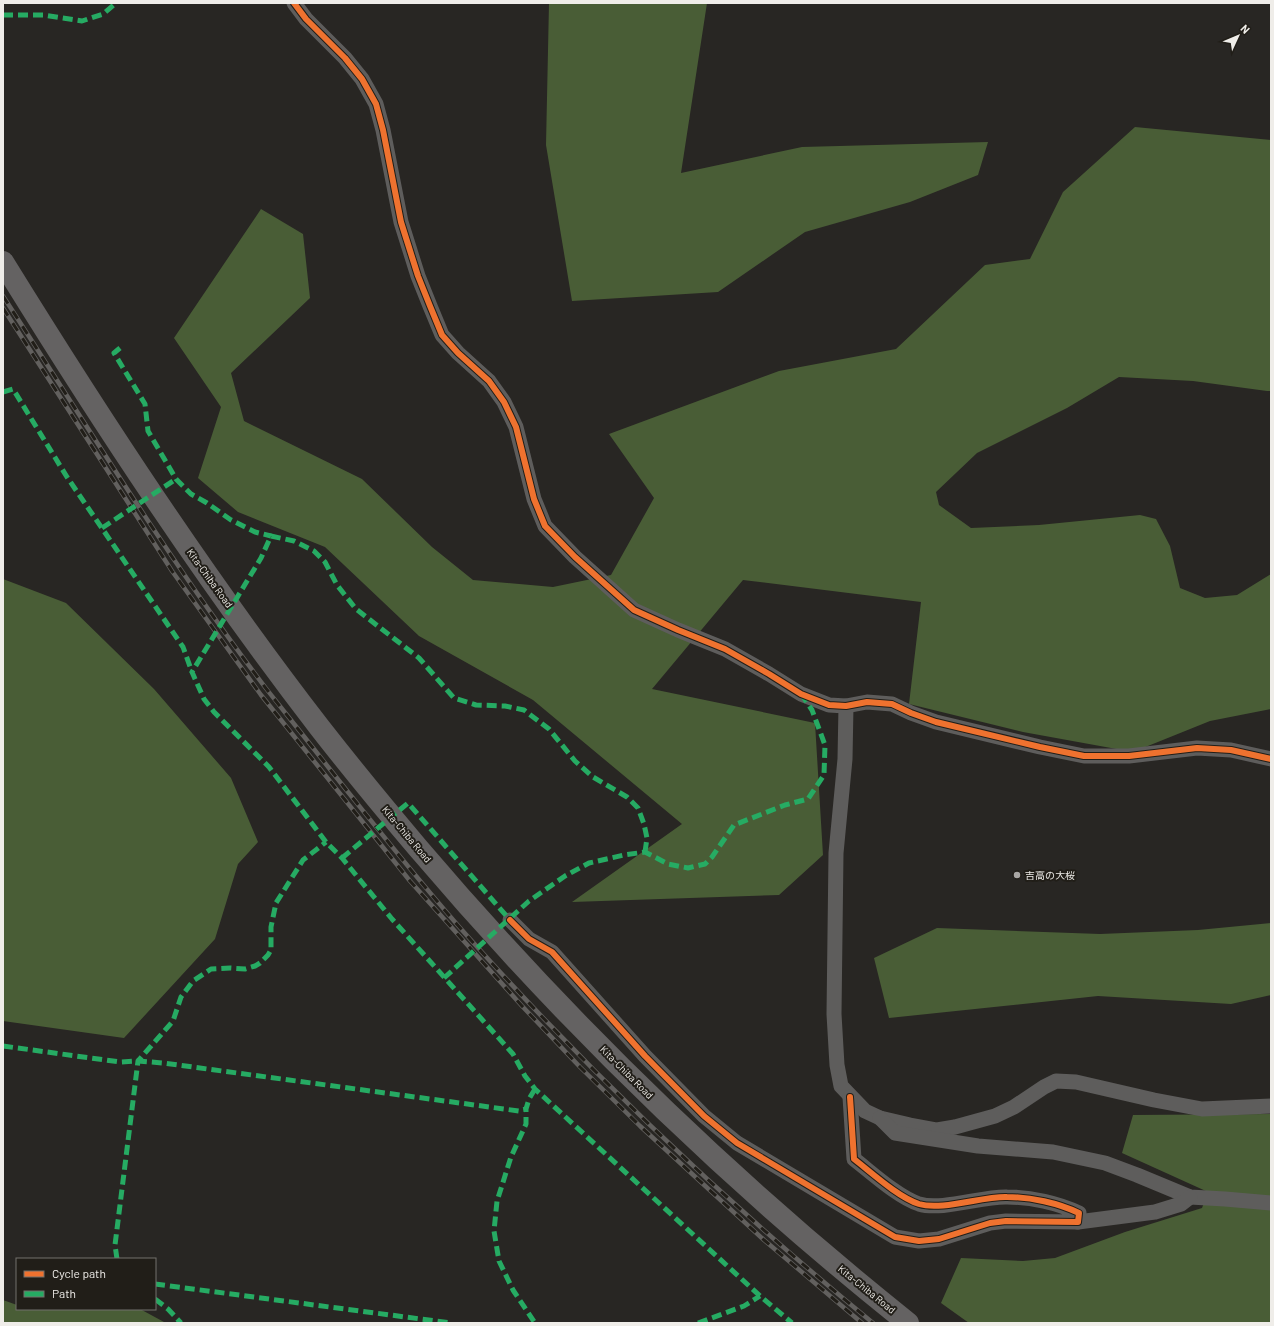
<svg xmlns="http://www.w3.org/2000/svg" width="1274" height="1326" font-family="Barlow,'Noto Sans JP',sans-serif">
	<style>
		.forest { fill: #495d36 }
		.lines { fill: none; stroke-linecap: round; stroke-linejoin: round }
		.street { stroke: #5e5d5c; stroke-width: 15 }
		.highway { stroke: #646262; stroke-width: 22 }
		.rail-casing { stroke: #62605e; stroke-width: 4.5 }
		.rail { stroke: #211e18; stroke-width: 3; stroke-dasharray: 9; stroke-linecap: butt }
		.quiet { stroke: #26ab63; stroke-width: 5; stroke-dasharray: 10 5; stroke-linecap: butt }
		.cycleway-casing { stroke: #211e18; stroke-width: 8 }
		.cycleway { stroke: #ef722f; stroke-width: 6 }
		.poi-dot { fill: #a9a7a4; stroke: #211e18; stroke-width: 1.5 }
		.labels { text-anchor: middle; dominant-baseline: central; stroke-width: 4; stroke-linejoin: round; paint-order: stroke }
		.street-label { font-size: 10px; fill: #efede9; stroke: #211e18 }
		.poi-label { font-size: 10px; fill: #efede9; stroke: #211e18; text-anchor: start }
	</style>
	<rect width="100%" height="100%" fill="#282623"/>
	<g class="forest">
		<polygon points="549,3 707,3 681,173 802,147 988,142 978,175 910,202 805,232 718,292 572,301 546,145"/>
		<polygon points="1135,127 1271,140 1271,391 1267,391 1193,381 1119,377 1067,408 977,453 936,492 939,505 971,528 1039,525 1140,515 1156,519 1170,546 1180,588 1205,598 1237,595 1271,574 1271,709 1210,721 1133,752 1023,732 909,704 921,602 743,580 652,689 815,723 823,855 779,895 572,902 682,824 533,700 419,636 325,547 238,512 198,478 221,407 174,338 261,209 303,234 310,298 231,373 244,421 362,479 432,547 473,580 553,587 611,575 654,498 609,434 779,371 896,349 985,265 1030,259 1063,192"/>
		<polygon points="3,579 66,603 154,689 231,778 258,842 238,864 215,939 124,1038 3,1021"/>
		<polygon points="1271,923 1271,995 1231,1004 1098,996 889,1018 874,958 937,928 1100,934 1198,930"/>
		<polygon points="1271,1114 1271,1323 969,1323 941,1303 961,1258 1023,1261 1055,1258 1125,1232 1202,1208 1208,1192 1122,1153 1133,1115"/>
		<polygon points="3,1300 17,1305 17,1309 140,1309 164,1322 163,1323 3,1323"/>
	</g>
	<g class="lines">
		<g class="street">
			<polyline points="294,3 306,19 345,58 362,79 376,104 383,130 401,222 418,276 430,306 442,335 458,353 489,381 504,402 516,427 534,499 545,526 575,557 634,610 678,630 725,649 769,674 801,694 829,705 846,706 867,702 892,704 911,713 936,722 1040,747 1084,756 1129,756 1197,748 1231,750 1271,759"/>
			<polyline points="846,706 845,759 836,853 834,1014 837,1065 841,1086 865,1111 880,1118 910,1125 937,1130 955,1127 995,1116 1014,1107 1044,1087 1056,1081 1076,1082 1154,1100 1202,1109 1271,1106"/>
			<path d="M 510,920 L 529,939 L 552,952 L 645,1056 L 704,1116 L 737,1143 L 895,1237 L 919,1241 L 939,1239 L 990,1223 L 1006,1221 L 1078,1222 L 1079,1213 C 1058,1203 1031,1197 1007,1197 C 983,1196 942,1211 919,1204 C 898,1197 872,1173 854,1159 L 850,1097"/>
			<polyline points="880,1118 895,1133 978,1146 1053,1152 1105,1163 1137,1175 1190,1197 1225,1199 1271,1203"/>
			<polyline points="1078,1222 1155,1212 1181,1204 1190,1197"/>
		</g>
		<path class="highway" d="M 3,262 C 102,422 205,579 320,728 C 352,769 385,809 418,848 C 566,1022 730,1181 908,1323"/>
		<g class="rail-casing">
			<g id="rail">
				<path d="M 3,296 C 89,429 172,565 268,691 C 293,723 319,755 344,787 C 385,838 426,890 470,939 C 594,1077 729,1205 873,1323"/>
				<polyline points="3,308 172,571 261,695 410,881 522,1006 580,1067 640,1126 764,1240 862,1323"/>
			</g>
		</g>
		<use href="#rail" class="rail"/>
		<g class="quiet">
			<polyline points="3,15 43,15 82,21 103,14 116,3"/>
			<polyline points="120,348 114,353 145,404 148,431 176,479 191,494 207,503 231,520 255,532 271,536"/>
			<polyline points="3,392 13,389 67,477 183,647 192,672"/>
			<polyline points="102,528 176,479"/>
			<polyline points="645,852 647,838 644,824 638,808 627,797 593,777 575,761 549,729 524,710 505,706 476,705 454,698 419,658 356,609 337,585 325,562 314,551 294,541 271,536 261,558 192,672 204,699 214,712 269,767 326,842 342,858 392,919 513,1054 525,1076 535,1089 760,1296 792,1323"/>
			<polyline points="342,858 408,803 510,920"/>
			<polyline points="444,978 529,901 565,876 589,863 624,855 645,852 668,864 688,868 705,864 712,857 734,825 785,805 808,799 824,775 825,745 812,710 802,695"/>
			<polyline points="3,1046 120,1062 138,1061 163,1063 519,1111 526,1109"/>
			<polyline points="535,1089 529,1099 526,1109 526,1124 511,1157 497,1201 494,1231 499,1261 513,1290 535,1323"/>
			<polyline points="117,1259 115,1245 138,1061 173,1021 181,997 193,981 211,969 230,968 245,969 255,966 260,963 268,955 271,950 271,927 276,903 303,860 326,842"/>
			<polyline points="155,1284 451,1323"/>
			<polyline points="155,1299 168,1309 181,1323"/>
			<polyline points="698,1323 744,1306 760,1296"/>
		</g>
		<g class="cycleway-casing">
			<g id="cycleway">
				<polyline points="294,3 306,19 345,58 362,79 376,104 383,130 401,222 418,276 430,306 442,335 458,353 489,381 504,402 516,427 534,499 545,526 575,557 634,610 678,630 725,649 769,674 801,694 829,705 846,706 867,702 892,704 911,713 936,722 1040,747 1084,756 1129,756 1197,748 1231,750 1271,759"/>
				<path d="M 510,920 L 529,939 L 552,952 L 645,1056 L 704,1116 L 737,1143 L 895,1237 L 919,1241 L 939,1239 L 990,1223 L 1006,1221 L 1078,1222 L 1079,1213 C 1058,1203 1031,1197 1007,1197 C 983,1196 942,1211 919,1204 C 898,1197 872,1173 854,1159 L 850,1097"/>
			</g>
		</g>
		<use href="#cycleway" class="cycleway"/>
	</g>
	<circle class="poi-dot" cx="1017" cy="875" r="4"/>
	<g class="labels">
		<g class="street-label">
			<text transform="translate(210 578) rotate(54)">Kita-Chiba Road</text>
			<text transform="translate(407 834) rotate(50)">Kita-Chiba Road</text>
			<text transform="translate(627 1072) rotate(45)">Kita-Chiba Road</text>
			<text transform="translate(867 1289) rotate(39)">Kita-Chiba Road</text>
		</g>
		<g class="poi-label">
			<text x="1025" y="875">吉高の大桜</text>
		</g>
	</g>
	<rect width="1274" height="1326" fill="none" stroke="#efede9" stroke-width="8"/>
	<rect x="16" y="1258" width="140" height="52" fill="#211e18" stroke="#73716c"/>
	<rect x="24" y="1271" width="20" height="6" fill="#ef722f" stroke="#73716c"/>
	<text x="52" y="1278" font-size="12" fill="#efede9">Cycle path</text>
	<rect x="24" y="1291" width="20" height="6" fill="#26ab63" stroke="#73716c"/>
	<text x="52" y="1298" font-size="12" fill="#efede9">Path</text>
	<g transform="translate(1238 36) rotate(46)" stroke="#211e18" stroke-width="3" paint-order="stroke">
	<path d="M0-3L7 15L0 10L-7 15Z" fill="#efede9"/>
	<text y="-6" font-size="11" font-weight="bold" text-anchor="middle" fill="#efede9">N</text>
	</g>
</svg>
